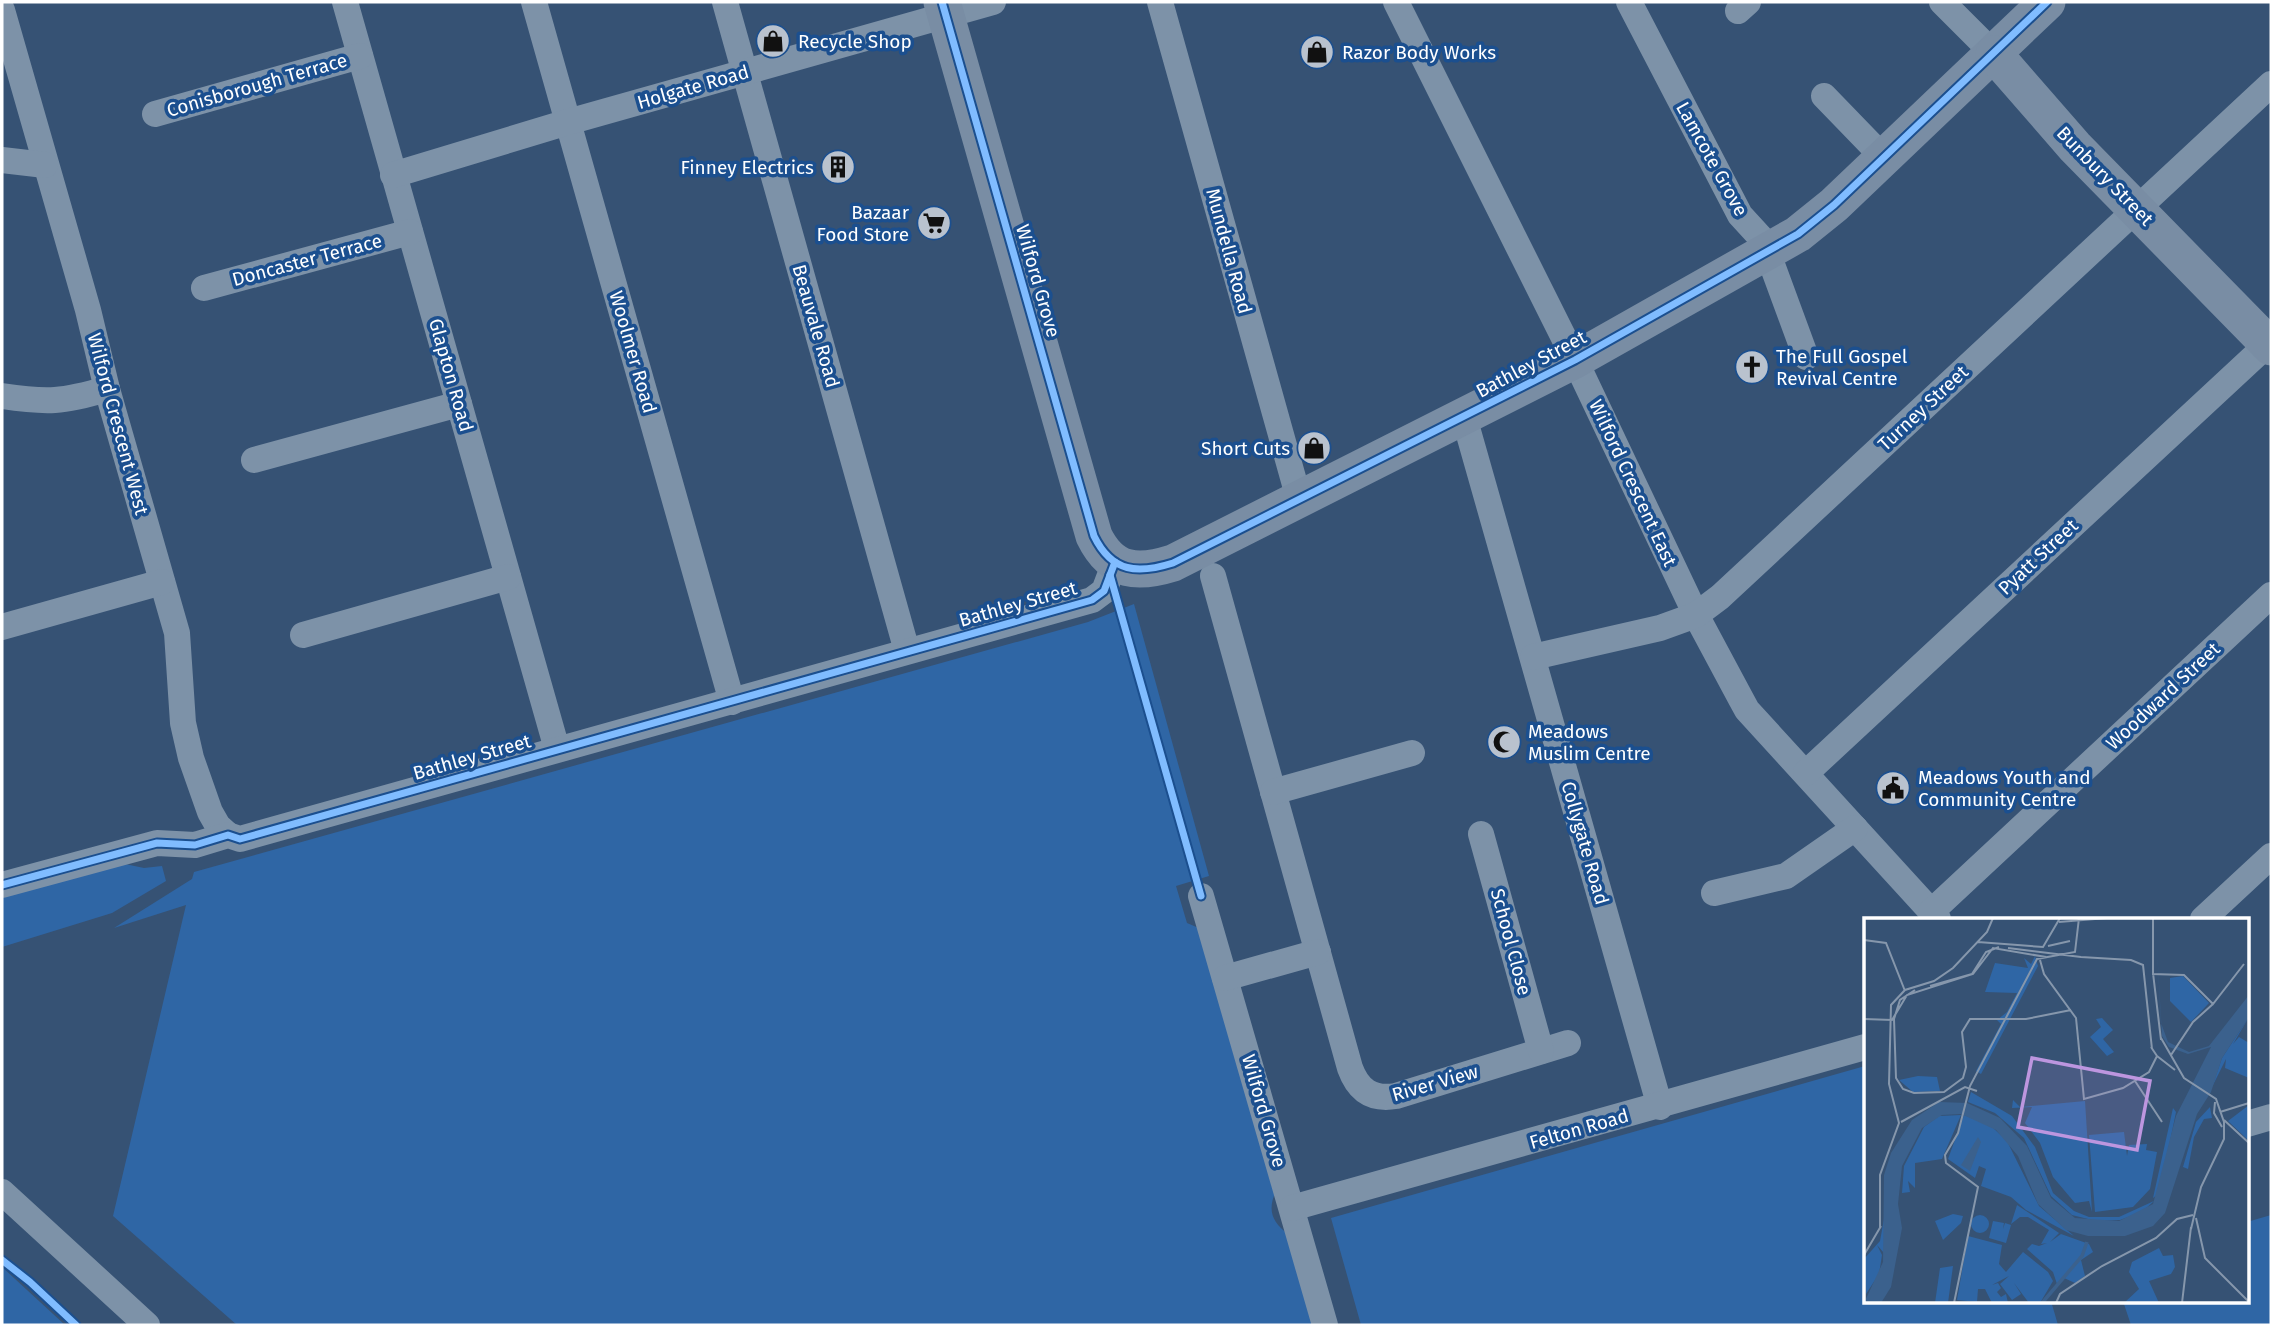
<svg xmlns="http://www.w3.org/2000/svg" width="2273" height="1327" font-family="'Fira Sans',sans-serif">
	<style>
		.green { fill: #2f66a5 }
		.lines { fill: none; stroke-linecap: round; stroke-linejoin: round }
		.street { stroke: #7d92a8; stroke-width: 26 }
		.secondary { stroke: #798da4; stroke-width: 37 }
		.cycleway-casing { stroke: #1b4f8f; stroke-width: 11 }
		.cycleway { stroke: #80bcff; stroke-width: 7 }
		.labels { text-anchor: middle; dominant-baseline: central; stroke-width: 7; stroke-linejoin: round; paint-order: stroke }
		.poi-label { font-size: 19px; fill: #fff; stroke: #1b4f8f; text-anchor: start }
		.street-label { font-size: 19px; fill: #fff; stroke: #1b4f8f }
		.inset-river { fill: none; stroke: #3b618d; stroke-width: 3.5 }
		.inset-road { fill: none; stroke: #8697ac; stroke-width: 2 }
		.view { fill: #bd96df; fill-opacity: 0.15; stroke: #bd96df; stroke-width: 3.5 }
		.inset-edge { fill: none; stroke: #fff; stroke-width: 3.5 }
	</style>
	<rect width="100%" height="100%" fill="#365274"/>
	<g class="green">
		<path d="M 1134,604 L 1209,876 L 1176,886 L 1187,923 L 1201,929 L 1276,1191 C 1267,1210 1272,1222 1288,1234 L 1313,1325 L 237,1325 L 113,1216 L 186,905 L 114,928 L 192,879 L 194,872 L 1088,622 Z"/>
		<polygon points="125,864 144,868 162,866 166,881 112,913 2,947 2,893"/>
		<polygon points="1865,1066 1865,1301 2051,1301 2058,1325 1361,1325 1331,1218"/>
		<polygon points="2271,1215 2271,1325 2131,1325 2123,1301 2247,1301 2247,1222"/>
		<polygon points="2,1267 65,1325 2,1325"/>
	</g>
	<g class="lines">
		<g class="street">
			<polyline points="345,2 557,749"/>
			<polyline points="534,2 732,702"/>
			<polyline points="725,2 907,651"/>
			<polyline points="1160,2 1299,499"/>
			<polyline points="1396,2 1575,360 1696,615 1741,699 1747,710 1938,919"/>
			<polyline points="1629,2 1740,215 1762,239 1767,251 1806,357"/>
			<polyline points="1942,2 1994,54"/>
			<polyline points="2,10 88,310 107,389 177,633 183,723 191,758 210,812 218,826 228,835"/>
			<polyline points="1738,11 1748,2"/>
			<polyline points="1824,96 1884,158"/>
			<polyline points="155,114 360,56"/>
			<polyline points="2,160 45,165"/>
			<polyline points="393,175 568,122 993,2"/>
			<polyline points="204,288 410,232"/>
			<path d="M 2,396 C 48,403 62,402 107,389"/>
			<polyline points="1464,417 1660,1107"/>
			<polyline points="254,460 459,404"/>
			<path d="M 1213,576 L 1350,1068 C 1358,1090 1372,1100 1396,1096 L 1568,1043"/>
			<polyline points="2,627 162,582"/>
			<polyline points="303,635 508,577"/>
			<polyline points="1533,657 1660,628 1696,615 1720,597 2271,84"/>
			<polyline points="1806,773 2271,341"/>
			<polyline points="1273,792 1412,753"/>
			<polyline points="1481,834 1541,1051"/>
			<polyline points="2,885 157,843 195,845 228,835 240,839 1092,600 1104,591 1115,562"/>
			<polyline points="1714,893 1786,876 1855,828"/>
			<polyline points="1201,896 1325,1325"/>
			<polyline points="1931,912 2271,595"/>
			<polyline points="2203,919 2271,856"/>
			<polyline points="1225,978 1318,952"/>
			<polyline points="2247,1124 2271,1117"/>
			<polyline points="2,1192 147,1325"/>
			<polyline points="1292,1208 1865,1047"/>
		</g>
		<g class="secondary">
			<path d="M 942,2 L 1094,536 C 1112,573 1138,574 1173,563 L 1575,360 L 1798,234 L 1834,205 L 2047,2"/>
			<polyline points="1994,54 2075,147 2271,347"/>
		</g>
		<g class="cycleway-casing">
			<g id="cycleway">
				<path d="M 942,2 L 1094,536 C 1112,573 1138,574 1173,563 L 1575,360 L 1798,234 L 1834,205 L 2047,2"/>
				<polyline points="1110,575 1201,896"/>
				<polyline points="2,885 157,843 195,845 228,835 240,839 1092,600 1104,591 1115,562"/>
				<polyline points="2,1260 30,1282 76,1325"/>
			</g>
		</g>
		<use href="#cycleway" class="cycleway"/>
	</g>
	<defs>
		<g id="shop-disc" transform="scale(1.75)"><circle r="9.5" fill="#b9c2ce" stroke="#1b4f8f"/><path d="M-5-2.5h2.3a2.7 3.5 0 0 1 5.4 0H5L5.5 6h-11ZM-1.5-2.5h3a1.5 2.3 0 0 0-3 0Z" fill="#111"/></g>
		<g id="building-disc" transform="scale(1.75)"><circle r="9.5" fill="#b9c2ce" stroke="#1b4f8f"/><path d="M-4-6H4V6H1V3H-1V6H-4ZM-2.5-4.3h1.7v1.8h-1.7ZM.8-4.3h1.7v1.8H.8ZM-2.5-1h1.7V.8h-1.7ZM.8-1h1.7V.8H.8Z" fill="#111"/></g>
		<g id="supermarket-disc" transform="scale(1.75)"><circle r="9.5" fill="#b9c2ce" stroke="#1b4f8f"/><path d="M-6-5.5h2.5l.6 2H6L4.5 2H-2.5L-4.4-4H-6ZM-1.5 3.2a1.3 1.3 0 1 0 .1 0ZM3 3.2a1.3 1.3 0 1 0 .1 0Z" fill="#111"/></g>
		<g id="church-disc" transform="scale(1.75)"><circle r="9.5" fill="#b9c2ce" stroke="#1b4f8f"/><path d="M-1.2-6h2.4v3.5h3.3v2.4h-3.3V6h-2.4V-.1h-3.3v-2.4h3.3Z" fill="#111"/></g>
		<g id="mosque-disc" transform="scale(1.75)"><circle r="9.5" fill="#b9c2ce" stroke="#1b4f8f"/><path d="M3.5-4.9A6 6 0 1 0 3.5 4.9A5 5 0 1 1 3.5-4.9Z" fill="#111"/></g>
		<g id="civic-disc" transform="scale(1.75)"><circle r="9.5" fill="#b9c2ce" stroke="#1b4f8f"/><path d="M-.6-6.5H3V-4.5H.6V-3L4-1V1h2V6H-6V1h2V-1L-.6-3ZM-1.2 2.5V6h2.4V2.5Z" fill="#111"/></g>
	</defs>
	<g fill-rule="evenodd">
		<use href="#shop-disc" x="773" y="41"/>
		<use href="#shop-disc" x="1317" y="52"/>
		<use href="#building-disc" x="838" y="167"/>
		<use href="#supermarket-disc" x="934" y="223"/>
		<use href="#church-disc" x="1752" y="367"/>
		<use href="#shop-disc" x="1314" y="448"/>
		<use href="#mosque-disc" x="1504" y="742"/>
		<use href="#civic-disc" x="1893" y="788"/>
	</g>
	<g class="labels">
		<g class="poi-label">
			<text x="798" y="41">Recycle Shop</text>
			<text x="1342" y="52">Razor Body Works</text>
			<text x="814" y="167" text-anchor="end">Finney Electrics</text>
			<text x="909" y="212" text-anchor="end">Bazaar<tspan x="909" dy="22">Food Store</tspan></text>
			<text x="1776" y="356">The Full Gospel<tspan x="1776" dy="22">Revival Centre</tspan></text>
			<text x="1290" y="448" text-anchor="end">Short Cuts</text>
			<text x="1528" y="731">Meadows<tspan x="1528" dy="22">Muslim Centre</tspan></text>
			<text x="1918" y="777">Meadows Youth and<tspan x="1918" dy="22">Community Centre</tspan></text>
		</g>
		<g class="street-label">
			<text transform="translate(257 85) rotate(-16)">Conisborough Terrace</text>
			<text transform="translate(693 87) rotate(-16)">Holgate Road</text>
			<text transform="translate(1712 159) rotate(61)">Lamcote Grove</text>
			<text transform="translate(2105 176) rotate(46)">Bunbury Street</text>
			<text transform="translate(1229 251) rotate(75)">Mundella Road</text>
			<text transform="translate(307 260) rotate(-15)">Doncaster Terrace</text>
			<text transform="translate(1038 281) rotate(74)">Wilford Grove</text>
			<text transform="translate(816 326) rotate(74)">Beauvale Road</text>
			<text transform="translate(633 352) rotate(74)">Woolmer Road</text>
			<text transform="translate(1531 364) rotate(-28)">Bathley Street</text>
			<text transform="translate(451 375) rotate(74)">Glapton Road</text>
			<text transform="translate(1923 408) rotate(-43)">Turney Street</text>
			<text transform="translate(118 424) rotate(75)">Wilford Crescent West</text>
			<text transform="translate(1633 483) rotate(65)">Wilford Crescent East</text>
			<text transform="translate(2038 557) rotate(-43)">Pyatt Street</text>
			<text transform="translate(1018 604) rotate(-16)">Bathley Street</text>
			<text transform="translate(2163 696) rotate(-43)">Woodward Street</text>
			<text transform="translate(472 757) rotate(-16)">Bathley Street</text>
			<text transform="translate(1585 843) rotate(74)">Collygate Road</text>
			<text transform="translate(1511 942) rotate(75)">School Close</text>
			<text transform="translate(1435 1083) rotate(-16)">River View</text>
			<text transform="translate(1264 1111) rotate(74)">Wilford Grove</text>
			<text transform="translate(1579 1129) rotate(-16)">Felton Road</text>
		</g>
	</g>
	<g transform="translate(1864 918)">
		<rect width="385" height="385" fill="#365274"/>
		<path d="M 171,38 L 174,48 L 117,156 L 112,153 L 137,106 L 133,102 L 143,94 L 153,75 L 121,74 L 131,45 L 164,50 L 160,40 L 167,46 ZM 319,58 L 345,85 L 327,104 L 306,83 L 306,60 ZM 385,99 L 369,126 L 375,119 L 385,125 L 385,160 L 361,150 L 362,141 L 348,169 L 358,140 ZM 238,100 L 249,112 L 239,121 L 250,134 L 243,138 L 226,119 L 237,109 L 232,101 ZM 54,158 L 73,159 L 76,173 L 49,174 L 35,162 ZM 107,174 L 148,198 L 171,229 L 189,275 L 210,293 L 225,299 L 255,299 L 290,283 L 278,294 L 256,302 L 232,303 L 208,297 L 187,278 L 160,220 L 131,195 L 104,184 ZM 149,182 L 156,189 L 221,183 L 228,294 L 225,283 L 211,285 L 189,259 L 176,225 L 161,205 L 168,189 L 148,190 ZM 385,187 L 385,223 L 364,203 ZM 346,189 L 348,200 L 340,201 L 330,219 L 324,251 L 319,249 L 332,204 ZM 309,190 L 312,194 L 303,238 L 293,277 L 289,280 ZM 97,197 L 78,241 L 51,245 L 51,270 L 44,263 L 46,274 L 38,275 L 40,248 L 60,209 L 75,198 ZM 100,197 L 126,207 L 143,223 L 175,288 L 210,318 L 162,292 L 147,279 L 117,268 L 122,251 L 115,248 L 111,260 L 84,241 ZM 260,214 L 263,238 L 265,227 L 283,226 L 282,232 L 293,234 L 286,271 L 269,289 L 231,294 L 225,217 ZM 153,287 L 195,315 L 186,324 L 197,316 L 225,326 L 229,334 L 217,342 L 221,358 L 211,365 L 200,360 L 193,366 L 189,354 L 163,331 L 168,326 L 175,328 L 183,325 L 177,326 L 185,312 L 164,299 L 156,299 L 147,306 ZM 89,296 L 99,298 L 97,305 L 79,322 L 71,303 ZM107 306a9 9 0 1 1 18 0a9 9 0 1 1-18 0ZM 20,301 L 20,335 L 13,327 L 18,337 L 15,356 L 2,376 L 0,341 L 16,323 ZM 129,303 L 140,305 L 139,311 L 141,305 L 147,307 L 142,325 L 125,320 ZM 104,318 L 138,327 L 135,346 L 142,354 L 159,334 L 184,354 L 189,363 L 176,385 L 165,385 L 150,365 L 157,376 L 148,382 L 136,366 L 145,358 L 128,367 L 134,365 L 137,370 L 133,374 L 137,379 L 142,376 L 144,385 L 128,385 L 121,371 L 114,371 L 113,384 L 93,382 ZM 295,330 L 299,338 L 309,337 L 311,349 L 307,356 L 285,363 L 295,385 L 260,385 L 275,371 L 265,354 L 268,344 ZM 89,348 L 84,385 L 71,385 L 76,350 Z" fill="#2f66a5"/>
		<path d="M 292,13 L 297,105 L 304,124 L 325,134 L 345,128 L 385,77 L 385,99 L 358,140 L 347,174 L 333,196 L 301,295 L 289,308 L 261,318 L 224,318 L 202,312 L 174,286 L 154,238 L 132,212 L 97,196 L 78,197 L 58,210 L 38,248 L 34,286 L 38,310 L 27,369 L 17,385 L 0,385 L 19,344 L 20,257 L 27,235 L 48,202 L 75,184 L 103,185 L 136,200 L 163,228 L 187,280 L 211,300 L 255,303 L 289,286 L 312,198 L 347,129 L 324,136 L 305,129 L 298,118 ZM 114,219 L 117,224 L 106,253 L 97,247 Z" fill="#3b618d"/>
		<path class="inset-river" d="M 178,385 L 218,338 L 223,324"/>
		<path class="inset-road" d="M 289,0 L 289,56 L 320,57 L 349,86 L 380,46M 195,4 L 243,0M 0,22 L 22,25 L 41,73M 114,24 L 179,29 L 196,0M 184,28 L 206,23M 144,30 L 217,39M 217,39 L 267,42 L 279,47 L 288,131M 176,42 L 180,56 L 212,100 L 220,181 L 259,170 L 285,154 L 293,138 L 287,129M 289,55 L 297,122M 66,68 L 108,56 L 122,34 L 135,29M 51,72 L 36,82 L 30,101 L 32,160 L 39,171 L 50,175 L 80,174 L 99,160 L 102,149 L 98,114 L 106,101 L 162,101 L 207,92M 0,101 L 28,102 L 43,77 L 109,56 L 129,30 L 182,39M 297,120 L 320,160 L 352,181 L 360,204 L 360,221 L 337,269 L 327,311M 307,137 L 329,104 L 349,86M 293,138 L 311,152M 271,163 L 298,204M 351,184 L 350,195 L 358,209M 356,194 L 385,185M 360,202 L 385,225M 37,204 L 101,169 L 113,173M 332,300 L 341,340 L 385,384M 16,310 L 16,257 L 35,205 L 25,166 L 27,87 L 41,72 L 70,63 L 89,50 L 123,14 L 129,0M 0,337 L 17,308M 90,385 L 114,269 L 82,245 L 81,237 L 94,215 L 106,168 L 173,41 L 211,34 L 215,0M 192,385 L 196,376 L 238,348 L 292,320 L 313,301 L 329,297M 318,385 L 327,309"/>
		<path class="view" d="M 168,140 L 286,163 L 273,232 L 154,209 Z"/>
		<rect width="385" height="385" class="inset-edge"/>
	</g>
	<rect width="2273" height="1327" fill="none" stroke="#ffffff" stroke-width="7"/>
</svg>
